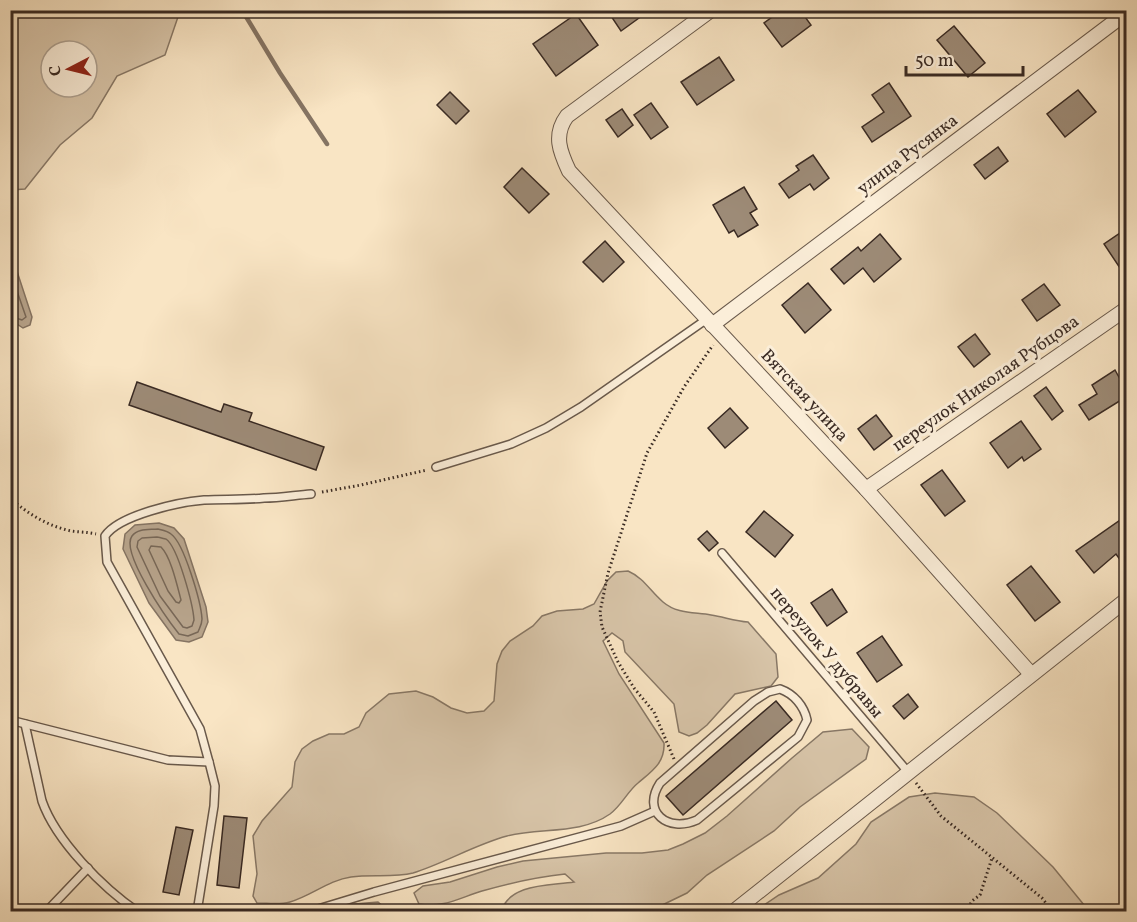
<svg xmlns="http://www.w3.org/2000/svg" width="1137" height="922" font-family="Vollkorn,serif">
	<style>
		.green { fill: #d8c5a9; stroke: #887866; stroke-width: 1.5; fill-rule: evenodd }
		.water { fill: #b8a58d; stroke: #857463; stroke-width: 1.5 }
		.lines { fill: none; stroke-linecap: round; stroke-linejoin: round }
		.shore { stroke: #786858; stroke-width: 1.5 }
		.stream { stroke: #857463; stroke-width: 4.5 }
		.building { fill: #9d8b77; stroke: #392a23; stroke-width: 1.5 }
		.lane-casing { stroke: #69594b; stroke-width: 10 }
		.street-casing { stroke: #69594b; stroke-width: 16 }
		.path { stroke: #392a23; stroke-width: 3; stroke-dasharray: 1.5 3; stroke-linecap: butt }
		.lane { stroke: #fbeed9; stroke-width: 7 }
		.street { stroke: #fbeed9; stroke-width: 14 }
		.labels { text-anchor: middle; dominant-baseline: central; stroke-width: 6; stroke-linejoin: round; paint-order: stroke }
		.street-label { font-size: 18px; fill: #392a23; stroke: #fbeed9 }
	</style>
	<rect width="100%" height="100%" fill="#f9e5c4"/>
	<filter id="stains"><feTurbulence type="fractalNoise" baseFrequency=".00333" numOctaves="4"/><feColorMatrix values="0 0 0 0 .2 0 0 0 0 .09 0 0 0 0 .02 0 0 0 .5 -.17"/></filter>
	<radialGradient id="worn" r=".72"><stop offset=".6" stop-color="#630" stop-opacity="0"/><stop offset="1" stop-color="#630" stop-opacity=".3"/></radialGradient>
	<g class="green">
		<path d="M 11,10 L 180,11 L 165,55 L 117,76 L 92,118 L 60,145 L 25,189 L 11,190 ZM 51,51 L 87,51 L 87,87 L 51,87 Z"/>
		<path d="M 628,571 C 644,578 650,591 663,602 C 677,614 694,612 711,615 C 724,617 735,621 748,622 L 776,654 L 778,677 L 771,686 L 735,694 L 707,725 L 697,733 L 689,736 L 679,732 L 674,704 L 625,652 L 623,641 L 612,633 L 603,641 L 619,674 L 664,743 C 665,763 652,771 638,783 C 627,792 622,805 610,814 C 580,835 541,827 507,836 C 474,845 445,863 413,873 C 393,878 372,874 351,877 C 329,880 311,896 290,902 C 279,905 268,903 257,903 L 253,896 L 257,874 L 253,836 L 262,821 L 292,787 L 295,762 L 302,749 L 313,741 L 329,734 L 344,734 L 359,727 L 366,713 L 389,694 L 416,691 L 433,697 L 451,708 L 467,713 L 484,711 L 494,701 L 497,664 L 502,651 L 510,641 L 533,626 L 542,616 L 557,611 L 583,609 L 594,604 L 607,581 L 616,572 Z"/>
		<path d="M 852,729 L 869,747 L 866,759 L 800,807 L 774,831 L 707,875 L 687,893 L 650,911 L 501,911 C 511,883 549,886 574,882 L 565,874 C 537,877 510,883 482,891 C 459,898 444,908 419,904 L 414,893 L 423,886 L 450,882 L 497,867 L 523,861 L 606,853 L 642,853 L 668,850 L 683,844 L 705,833 L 727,816 L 792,758 L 823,732 Z"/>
		<polygon points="935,793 974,797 997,813 1053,867 1089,911 755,911 779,895 818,878 856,844 871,822 909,797"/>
		<polygon points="378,902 386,909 385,912 315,912 331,906"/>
	</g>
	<g class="water">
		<polygon points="10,250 32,317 30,325 23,328 11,320"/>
		<polygon points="159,523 174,528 184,539 206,607 208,622 202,637 189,642 176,640 149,603 123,549 125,534 135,525"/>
	</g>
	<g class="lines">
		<g class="shore">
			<polyline points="10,271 26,317 22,320 10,316"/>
			<path d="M 158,529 C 162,530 168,531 171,534 C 184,543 201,602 202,619 C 202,624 200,627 198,632 L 188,636 L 179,634 C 167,619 120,552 132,536 C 138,528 149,530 158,529 Z"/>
			<path d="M 157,537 C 158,537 165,539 166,539 C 178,547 193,605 194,620 L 192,626 L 187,628 L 183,627 L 160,596 L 137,547 L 138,541 L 142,538 Z"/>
			<path d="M 151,546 L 161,547 C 171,557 177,585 181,600 L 179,603 L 176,602 L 168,591 L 149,550 Z"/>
		</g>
		<polyline class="stream" points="242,10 280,73 327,144"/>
	</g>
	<g class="building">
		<polygon points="607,10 650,10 621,31"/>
		<polygon points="782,10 800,10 811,25 782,47 764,23"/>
		<polygon points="576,14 598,45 556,76 533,44"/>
		<polygon points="954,26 985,63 968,77 937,40"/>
		<polygon points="719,57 734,80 697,105 681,82"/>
		<polygon points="889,83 911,116 872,142 862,127 884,112 872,95"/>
		<polygon points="1078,90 1096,112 1065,137 1047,114"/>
		<polygon points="450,92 469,111 456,124 437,105"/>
		<polygon points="651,103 668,127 651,139 634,115"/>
		<polygon points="622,109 633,125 618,137 606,120"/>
		<polygon points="998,147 1008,161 985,179 974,165"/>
		<polygon points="813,155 829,178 814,190 810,184 789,198 779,184 799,170 796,166"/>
		<polygon points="522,168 549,194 529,213 504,187"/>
		<polygon points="744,187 757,209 750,213 758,225 738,237 734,230 729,233 713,205"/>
		<polygon points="1126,229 1126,277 1104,244"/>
		<polygon points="880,234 901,259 874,282 863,268 844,284 831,269 858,247 861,251"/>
		<polygon points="605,241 624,262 603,282 583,262"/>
		<polygon points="808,283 831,310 805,333 782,305"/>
		<polygon points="1044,284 1060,305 1037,321 1022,300"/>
		<polygon points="975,334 990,354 974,367 958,347"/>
		<polygon points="1115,370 1120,379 1126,375 1126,397 1089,420 1079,405 1097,394 1092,385"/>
		<polygon points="137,382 221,412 224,404 252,413 249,421 324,447 316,470 129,405"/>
		<polygon points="1046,387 1063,411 1052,420 1034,396"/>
		<polygon points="730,408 748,428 725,448 708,428"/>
		<polygon points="876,415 892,436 874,450 858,429"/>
		<polygon points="1021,421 1041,449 1024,461 1022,457 1008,468 990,443"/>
		<polygon points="942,470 965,501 945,516 921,485"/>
		<polygon points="764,511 793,535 775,557 746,532"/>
		<polygon points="1126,516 1126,568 1116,554 1094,573 1076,551"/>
		<polygon points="707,531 718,543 709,551 698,539"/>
		<polygon points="1031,566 1060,602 1035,621 1007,585"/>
		<polygon points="832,589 847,612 827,626 811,603"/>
		<polygon points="882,636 902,665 877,682 857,653"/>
		<polygon points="908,694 918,707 904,719 893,706"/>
		<polygon points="776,701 792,720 683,815 666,796"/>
		<polygon points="224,816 247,818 239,888 217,885"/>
		<polygon points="176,827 193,830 179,895 163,892"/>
	</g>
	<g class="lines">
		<g class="lane-casing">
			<g id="lane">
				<polyline points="436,467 511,444 546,428 581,407 707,319"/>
				<polyline points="722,553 908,772"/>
				<path d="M 780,689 C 794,694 804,706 807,720 L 798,737 L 697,820 C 668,833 641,812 660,783 L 754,701 L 768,692 Z"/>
				<polyline points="10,720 168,760 209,762"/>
				<path d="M 25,724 L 42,801 C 56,841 103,888 138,912"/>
				<polyline points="10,910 34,912"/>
				<polyline points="46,912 88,868"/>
				<path d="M 197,912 L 214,806 L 215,786 L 209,762 L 200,729 L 107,562 L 105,536 C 119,515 179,502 204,500 C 224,499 244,500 264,498 C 280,498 296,495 311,494"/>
				<polyline points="308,912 374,892 621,826 655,811"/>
			</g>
		</g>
		<g class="street-casing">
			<g id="street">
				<path d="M 711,10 L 567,116 C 553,135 560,152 569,171 L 866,489 L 1031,674"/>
				<polyline points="712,325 1126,13"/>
				<polyline points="866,489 1126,309"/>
				<polyline points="733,912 1126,600"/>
			</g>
		</g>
		<g class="path">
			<polyline points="322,492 361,485 427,470"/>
			<path d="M 10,498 C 28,514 48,526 71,531 C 79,532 87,532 96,534"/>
			<polyline points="674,759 654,712 634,688 618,662 602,627 600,612 608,573 647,453 684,387 713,345"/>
			<polyline points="916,783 941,816 1042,898 1053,912"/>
			<polyline points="966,912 972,901 980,895 992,858"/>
		</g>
		<use href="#lane" class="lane"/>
		<use href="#street" class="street"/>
	</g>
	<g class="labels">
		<g class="street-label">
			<text transform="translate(908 155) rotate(-37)">улица Русянка</text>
			<text transform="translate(986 384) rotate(-35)">переулок Николая Рубцова</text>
			<text transform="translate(804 396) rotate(47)">Вятская улица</text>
			<text transform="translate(826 653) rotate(50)">переулок У дубравы</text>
		</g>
	</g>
	<rect width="1137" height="922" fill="none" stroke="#f9e5c4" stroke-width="36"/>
	<rect x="12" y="12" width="1113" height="898" fill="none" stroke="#392a23" stroke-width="3"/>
	<rect x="18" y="18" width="1101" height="886" fill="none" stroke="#392a23" stroke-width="1.5"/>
	<g transform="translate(69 69) rotate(263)"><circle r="28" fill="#fbeed9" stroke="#ada090" stroke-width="1.5"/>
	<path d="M0-4.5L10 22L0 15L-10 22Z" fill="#8f2418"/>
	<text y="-9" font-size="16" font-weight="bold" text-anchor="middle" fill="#392a23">С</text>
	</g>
	<path d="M906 66v9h117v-9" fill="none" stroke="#392a23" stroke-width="3"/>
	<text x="915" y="66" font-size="18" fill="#392a23" stroke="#fbeed9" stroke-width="4.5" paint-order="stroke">50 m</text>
	<rect width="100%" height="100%" filter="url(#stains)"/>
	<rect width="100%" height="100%" fill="url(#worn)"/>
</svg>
